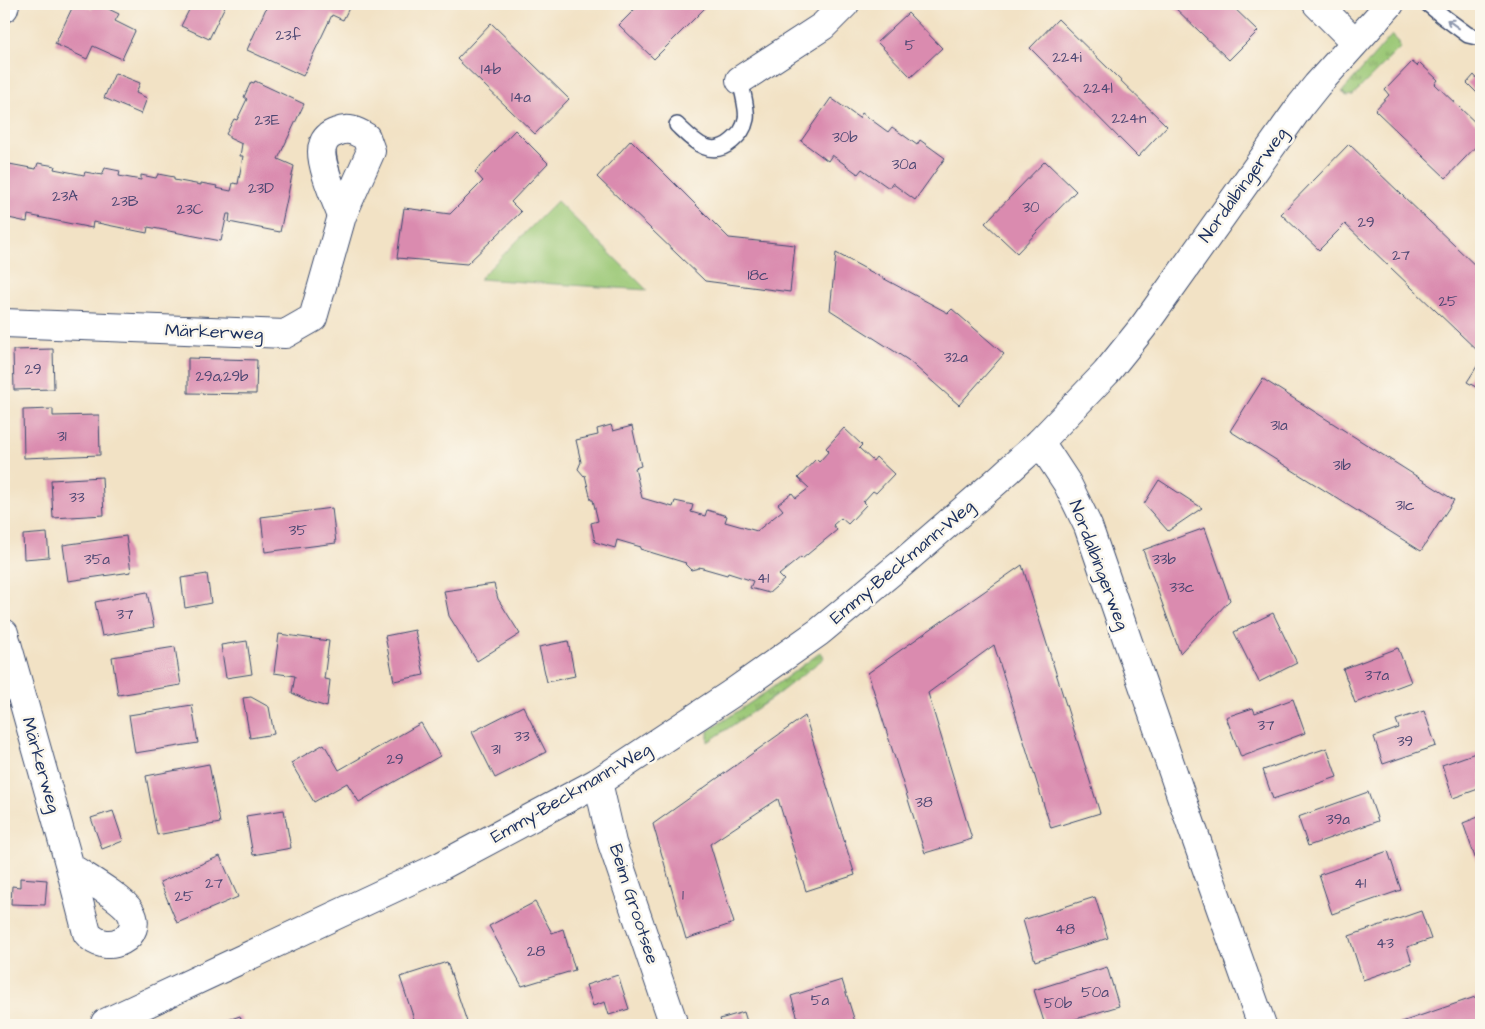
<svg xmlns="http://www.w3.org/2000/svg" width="1485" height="1029" font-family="'Architects Daughter',sans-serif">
<defs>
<pattern id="grass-tufts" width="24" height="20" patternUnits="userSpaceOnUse" patternTransform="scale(1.25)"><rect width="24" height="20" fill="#9ac774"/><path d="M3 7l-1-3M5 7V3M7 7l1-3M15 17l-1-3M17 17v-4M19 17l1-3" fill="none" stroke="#7da262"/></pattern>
</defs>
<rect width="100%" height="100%" fill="#fbf7ec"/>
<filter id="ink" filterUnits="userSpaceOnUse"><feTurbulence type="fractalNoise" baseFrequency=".02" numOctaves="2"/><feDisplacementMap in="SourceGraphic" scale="10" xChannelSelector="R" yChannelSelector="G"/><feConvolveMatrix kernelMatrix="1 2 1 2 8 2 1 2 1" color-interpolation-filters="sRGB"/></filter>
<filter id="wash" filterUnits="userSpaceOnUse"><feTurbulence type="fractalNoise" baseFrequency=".0096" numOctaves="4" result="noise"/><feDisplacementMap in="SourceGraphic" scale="20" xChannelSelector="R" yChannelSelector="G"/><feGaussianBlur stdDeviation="1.12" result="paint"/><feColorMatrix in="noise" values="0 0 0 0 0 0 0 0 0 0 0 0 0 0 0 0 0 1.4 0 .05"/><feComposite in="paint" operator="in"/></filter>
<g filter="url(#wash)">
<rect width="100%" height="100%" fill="#f2e2c5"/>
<g fill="url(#grass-tufts)" stroke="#5a7b69">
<path d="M1392 35 1399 42 1400 48 1353 95 1346 96 1342 92Z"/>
<path d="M821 652 824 658 774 697 708 742V731L765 693Z"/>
</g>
<path fill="#9ac774" stroke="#5a7b69" d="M557 201 647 290 479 279Z"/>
<g id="blocks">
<g fill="#da8baf">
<path d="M74 4H80L92 9 95 4H98L119 14 115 21 135 31 122 59 93 46 87 59 55 44Z"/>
<path d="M192 4H226L209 39 181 26Z"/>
<path d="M268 4H351L343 20 332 15 303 76 247 50Z"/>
<path d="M640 4H709L654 59 619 25Z"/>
<path d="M1171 4H1230L1258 31 1229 60Z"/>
<path d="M908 13 942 48 911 77 877 42Z"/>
<path d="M1058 19 1167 126 1138 157 1030 48Z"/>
<path d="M491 23 569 99 535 134 457 59Z"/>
<path d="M1412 62 1417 66 1420 63 1438 80 1435 84 1481 128V141L1446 178 1375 110 1389 95 1385 90Z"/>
<path d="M115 73 140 83 136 93 147 98 141 114 104 98Z"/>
<path d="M1474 75 1481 83V91L1478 94 1467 83Z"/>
<path d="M255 81 304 104 278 159 294 166 280 232 229 222 230 214H227L221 241 148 227 147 233 93 222 92 228 28 215 27 222 4 217V163L36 169 38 163 55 166 54 169 84 175 85 172 102 175 105 168 120 171 119 176 141 180V175L156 178 158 174 174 177V180L201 185V183L217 186 216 188 231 191 233 183 238 184 243 156H240L242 144 229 138V136L226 134 234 119 237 120 247 99 244 97 251 82 254 83Z"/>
<path d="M831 98 859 118 862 113 888 132 892 127 917 145 920 140 945 158 915 200 892 183 889 188 862 169 858 174 832 155 828 161 801 141Z"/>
<path d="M515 130 548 163 511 202 521 212 467 264 397 258 404 208 450 214 483 181 475 172Z"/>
<path d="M631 140 729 238 795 245 790 292 705 281 597 177Z"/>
<path d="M1349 144 1481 271V354L1345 224 1319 250 1281 214Z"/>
<path d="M1045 161 1076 191 1017 253 985 223Z"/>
<path d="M836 253 948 313 952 309 1004 354 959 405 908 360 830 310Z"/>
<path d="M53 349 54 389 14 390 13 350Z"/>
<path d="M188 358 257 360 256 394 188 393Z"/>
<path d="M1481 360V390L1467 382Z"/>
<path d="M1263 379 1454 500 1421 551 1230 431Z"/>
<path d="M53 409V416L99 415 100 455 24 458 23 410Z"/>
<path d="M611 425 613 431 632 426 641 466 635 468 642 498 673 507 675 501 693 505 691 512 705 516 707 510 727 516 725 522 757 531 783 510 778 504 792 493 796 498 809 488 798 478 816 459 819 462 829 451 826 448 844 428 862 445 859 448 873 461 876 457 894 474 876 493 873 491 863 502 866 505 848 524 841 518 833 525 837 530 802 559 801 557 779 575 784 580 769 593 750 588 753 581 728 573 727 575 699 567V568L691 570 685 564 686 563 640 549 641 547 617 540 615 548 595 542 591 523 598 521 593 500H591L585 475 584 476 578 469 581 462 576 440 598 435 597 429Z"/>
<path d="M102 477 104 515 53 518 51 480Z"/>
<path d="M1159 480 1202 508 1168 531 1144 504Z"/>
<path d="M332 508 336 543 265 552 261 517Z"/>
<path d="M1205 528 1230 600 1180 653 1143 550Z"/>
<path d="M47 533 49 557 24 559 23 535Z"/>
<path d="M126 536 131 572 68 581 63 545Z"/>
<path d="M1022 565 1100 813 1051 828 994 645 928 693 972 839 925 853 868 673Z"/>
<path d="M207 574 211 603 185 608 181 578Z"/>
<path d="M494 584 498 599 520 634 477 661 449 616 444 591Z"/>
<path d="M147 592 154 627 102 636 95 602Z"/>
<path d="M1273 613 1297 663 1259 682 1234 632Z"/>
<path d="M415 630 424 675 394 681 385 636Z"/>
<path d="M279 634 329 641 324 679 330 680 327 707 311 702 292 693 295 676 274 673Z"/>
<path d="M247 641 252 674 226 678 221 645Z"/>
<path d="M568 641 575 676 547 682 539 647Z"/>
<path d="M175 647 181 685 118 695 112 657Z"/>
<path d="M1398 648 1411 682 1355 703 1343 669Z"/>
<path d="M251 697 269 707 274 734 250 738 243 698Z"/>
<path d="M1293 699 1305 733 1241 757 1226 717 1253 708 1255 713Z"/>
<path d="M192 705 198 743 135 753 129 715Z"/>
<path d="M523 706 546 752 495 778 472 732Z"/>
<path d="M1424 711 1436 746 1383 764 1374 737 1399 728 1396 720Z"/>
<path d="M805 716 855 875 806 891 778 799 710 844 734 923 686 939 653 824Z"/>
<path d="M421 723 440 756 359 802 347 783 314 802 291 763 324 744 339 770Z"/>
<path d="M1327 748 1337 777 1273 799 1263 770Z"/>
<path d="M1481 751V788L1453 798 1442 765Z"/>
<path d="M209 764 220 823 157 835 146 776Z"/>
<path d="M1368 792 1378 821 1308 846 1298 817Z"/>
<path d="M284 810 291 848 253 855 246 816Z"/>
<path d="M113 811 123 841 102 849 91 818Z"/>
<path d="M1481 816V861L1477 863 1463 823Z"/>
<path d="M1388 851 1401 890 1332 914 1319 875Z"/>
<path d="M220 856 238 897 177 923 160 882Z"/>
<path d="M20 878 47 880 45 905 11 904 12 886 20 887Z"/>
<path d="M1095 897 1108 938 1035 961 1023 920Z"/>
<path d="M535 902 552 933 563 929 575 970 522 986 489 926Z"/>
<path d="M1421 911 1431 939 1407 947 1412 963 1363 980 1349 936Z"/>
<path d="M447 962 468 1025H416L400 977Z"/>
<path d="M1107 967 1119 1006 1056 1025H1045L1034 990Z"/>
<path d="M618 975 629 1009 609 1015 605 1002 593 1006 586 985Z"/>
<path d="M842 980 856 1025H800L791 996Z"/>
<path d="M1481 995V1025H1393Z"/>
<path d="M744 1012 748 1025H722L720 1019Z"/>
<path d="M240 1016 243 1025H213Z"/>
</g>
</g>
</g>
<g filter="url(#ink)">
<use href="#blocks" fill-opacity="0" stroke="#3b4a6d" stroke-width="1"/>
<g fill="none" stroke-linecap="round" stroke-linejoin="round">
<defs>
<g id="lane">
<path d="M1428 4 1445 18 1468 35 1481 38"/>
<path d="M677 125C693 140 710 160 732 141 740 134 744 129 746 119 748 111 742 89 740 80"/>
</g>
<g id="street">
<path d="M4 8 5 4"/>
<path d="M740 80 823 26 845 4"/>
<path d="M4 323 285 334 313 318 342 216 371 151 366 137C356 131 348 127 337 132 331 134 325 138 323 145 317 158 336 201 342 216"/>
<path d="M1040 442 1067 483 1088 526 1194 833 1262 1025"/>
<path d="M4 633 70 867 87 933C106 958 146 936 130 911 122 898 85 877 70 867"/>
<path d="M598 782 612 843 672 1019 673 1025"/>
</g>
<g id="secondary">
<path d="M1317 4 1355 42"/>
<path d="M106 1025 105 1023 439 867 598 782 731 694 819 632 901 564 997 481 1040 442 1106 373 1143 327 1301 105 1317 85 1390 4"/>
</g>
</defs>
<use href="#lane" stroke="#3b4a6d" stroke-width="18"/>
<use href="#street" stroke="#3b4a6d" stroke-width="30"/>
<use href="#secondary" stroke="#3b4a6d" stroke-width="30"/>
<use href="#lane" stroke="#fff" stroke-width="15"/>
<use href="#street" stroke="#fff" stroke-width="28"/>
<use href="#secondary" stroke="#fff" stroke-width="28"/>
</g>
<defs><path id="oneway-shaft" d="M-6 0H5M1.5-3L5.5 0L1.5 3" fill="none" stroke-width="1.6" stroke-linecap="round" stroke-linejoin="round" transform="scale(1.25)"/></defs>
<use stroke="#8d97ae" href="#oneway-shaft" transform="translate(1453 24) rotate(-144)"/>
</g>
<g text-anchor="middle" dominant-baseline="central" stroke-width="5" stroke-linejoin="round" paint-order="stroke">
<g font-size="15" fill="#4b4672">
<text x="288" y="35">23f</text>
<text x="910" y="45">5</text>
<text x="1067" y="57">224i</text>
<text x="491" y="69">14b</text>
<text x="1098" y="88">224l</text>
<text x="521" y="97">14a</text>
<text x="1129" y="118">224n</text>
<text x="267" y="120">23E</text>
<text x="845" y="137">30b</text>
<text x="904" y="164">30a</text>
<text x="261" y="188">23D</text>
<text x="65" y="196">23A</text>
<text x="125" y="201">23B</text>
<text x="1031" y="207">30</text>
<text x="190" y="209">23C</text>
<text x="1366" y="222">29</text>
<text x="1401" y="255">27</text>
<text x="758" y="275">18c</text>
<text x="1448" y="301">25</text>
<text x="956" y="357">32a</text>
<text x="33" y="369">29</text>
<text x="222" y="376">29a,29b</text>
<text x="1279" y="425">31a</text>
<text x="62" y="436">31</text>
<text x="1342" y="465">31b</text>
<text x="77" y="497">33</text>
<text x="1405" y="505">31c</text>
<text x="298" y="530">35</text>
<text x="97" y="559">35a</text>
<text x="1164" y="559">33b</text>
<text x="763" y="578">41</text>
<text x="1182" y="587">33c</text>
<text x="125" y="614">37</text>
<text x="1377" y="675">37a</text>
<text x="1266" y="725">37</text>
<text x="522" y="736">33</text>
<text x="1405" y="741">39</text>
<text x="496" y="749">31</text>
<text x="395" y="759">29</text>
<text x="924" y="802">38</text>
<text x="1338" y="819">39a</text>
<text x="214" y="883">27</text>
<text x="1360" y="883">41</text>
<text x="683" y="895">1</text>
<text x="184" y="896">25</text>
<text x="1065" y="929">48</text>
<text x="1385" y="943">43</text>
<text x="536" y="951">28</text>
<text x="1095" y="992">50a</text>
<text x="820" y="1000">5a</text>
<text x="1058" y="1003">50b</text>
</g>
<g font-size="18" fill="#1b2f5e" stroke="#fbf7ec">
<text transform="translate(1243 185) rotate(-54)">Nordalbingerweg</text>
<text transform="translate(214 332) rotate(2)">Märkerweg</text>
<text transform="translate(902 562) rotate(-40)">Emmy-Beckmann-Weg</text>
<text transform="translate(1099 565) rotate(69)">Nordalbingerweg</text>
<text transform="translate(41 765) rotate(74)">Märkerweg</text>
<text transform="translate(571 793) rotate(-30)">Emmy-Beckmann-Weg</text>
<text transform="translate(634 904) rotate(72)">Beim Grootsee</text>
</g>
</g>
<rect width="1485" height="1029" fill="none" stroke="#fbf7ec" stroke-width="20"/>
</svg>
